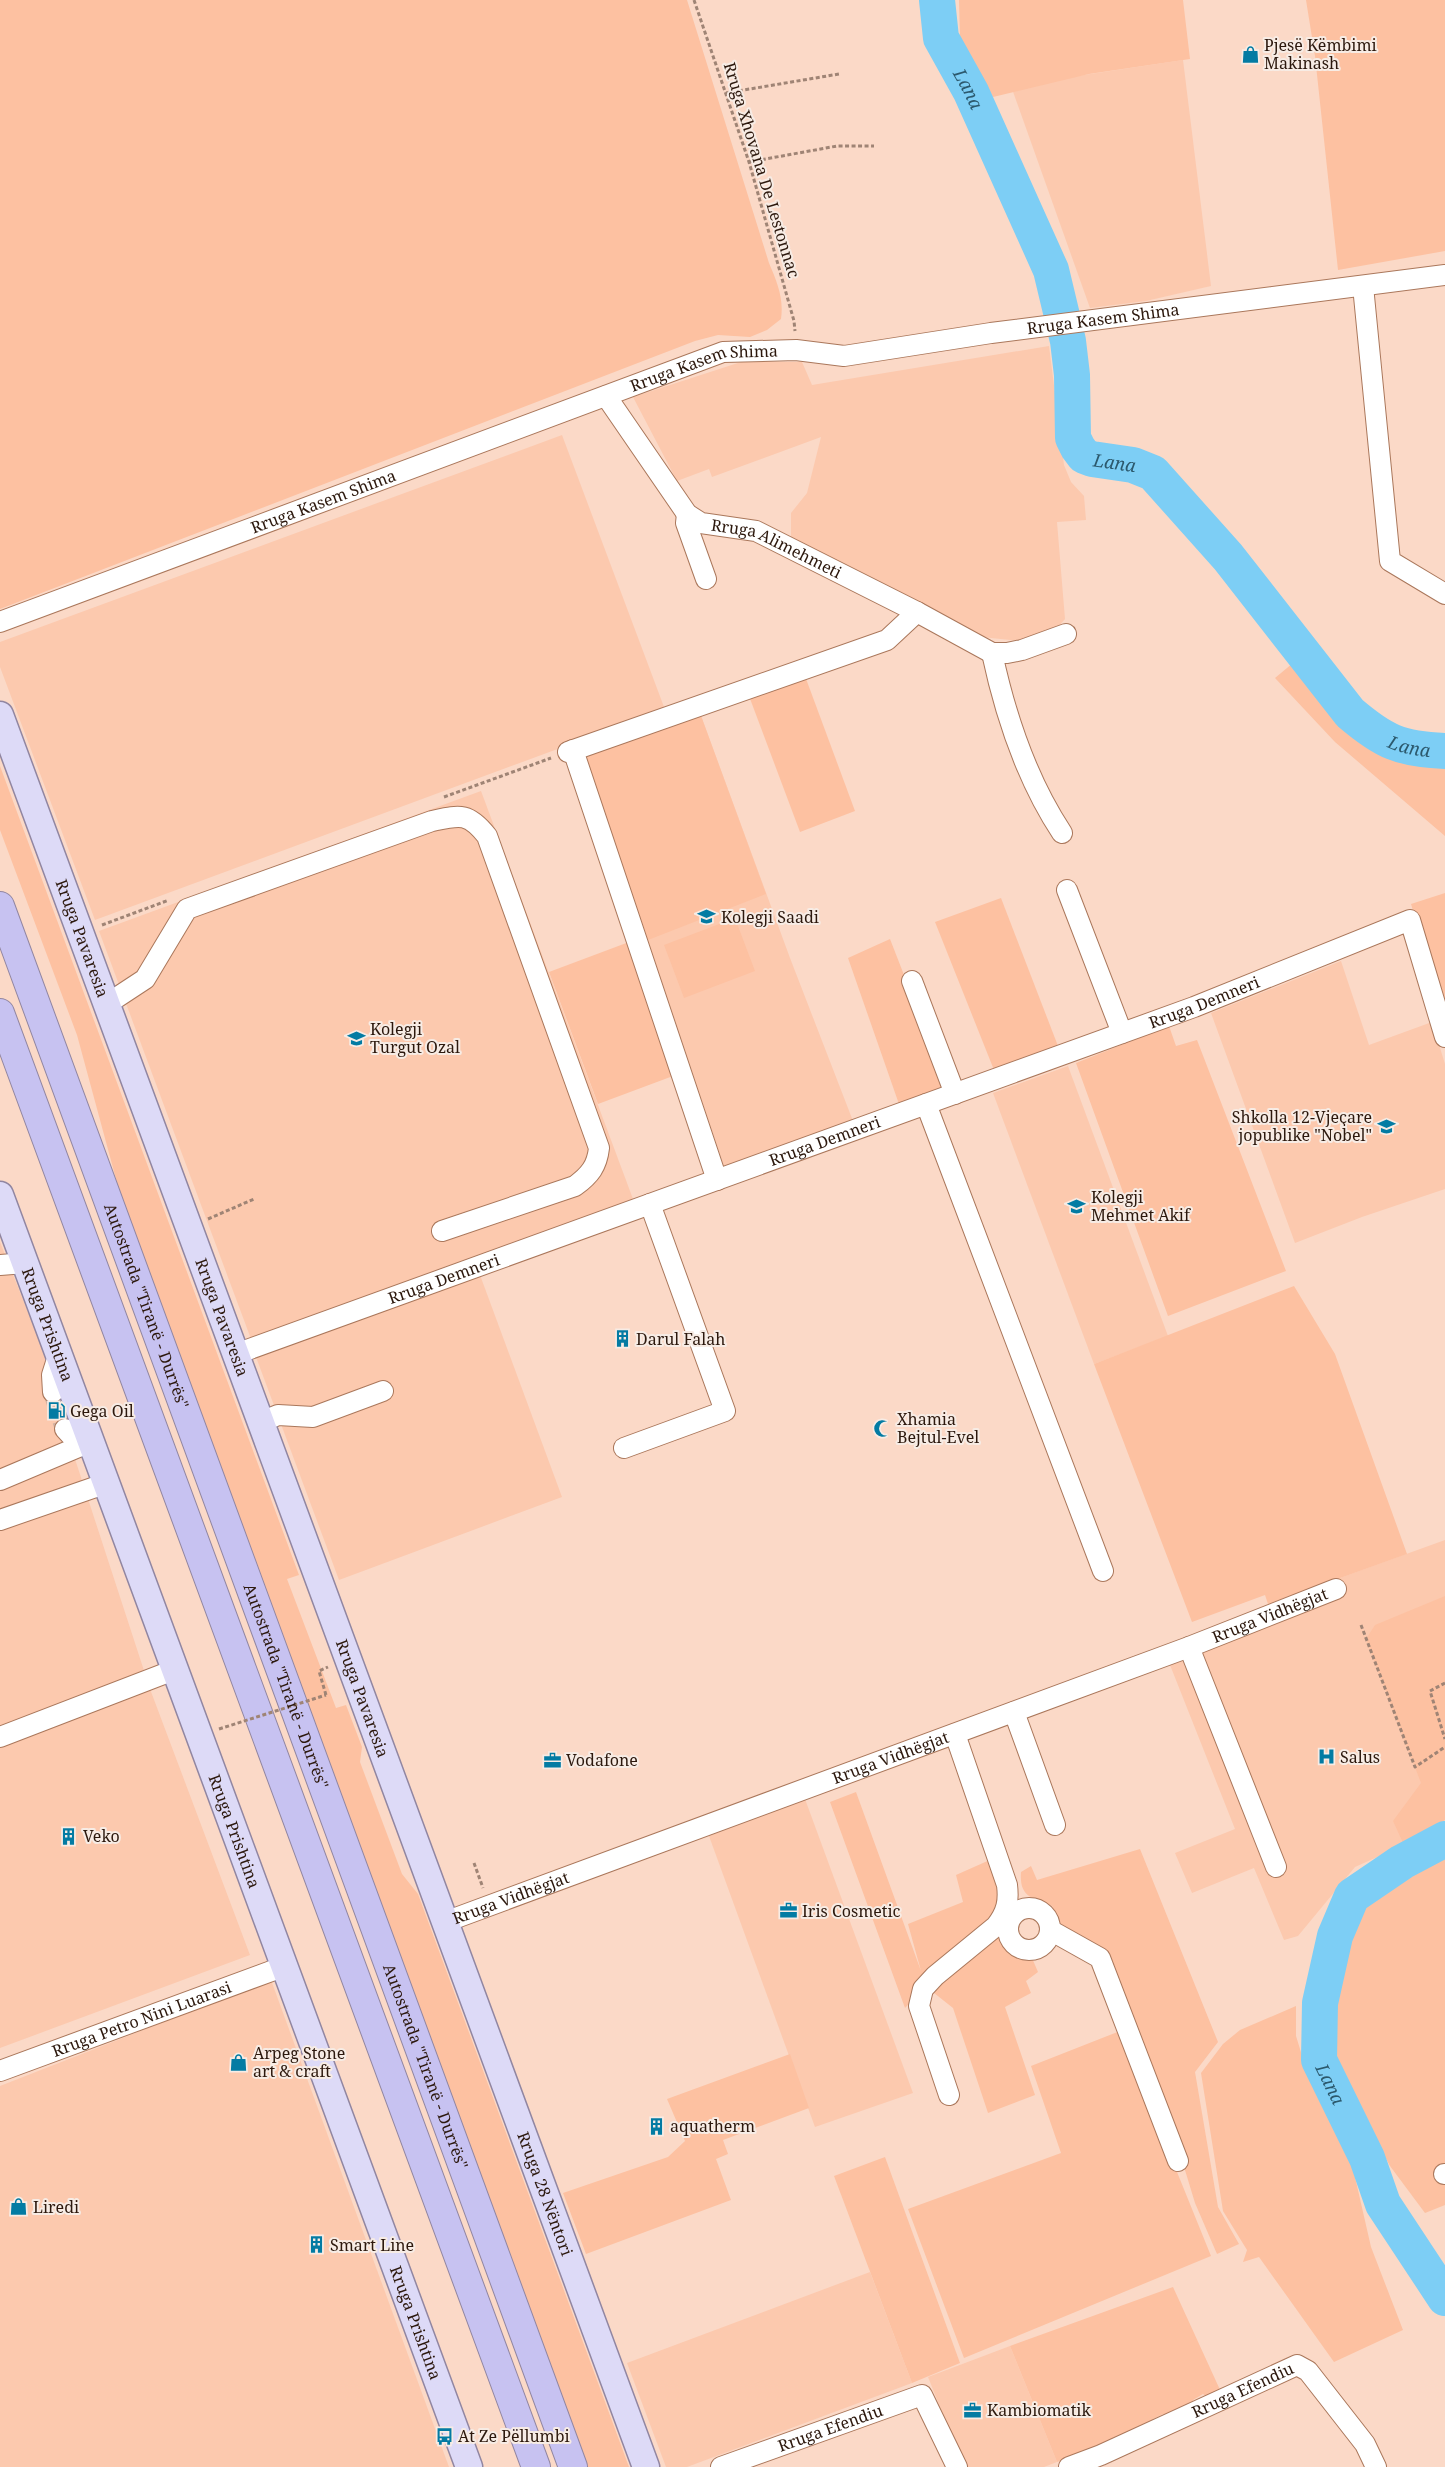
<svg xmlns="http://www.w3.org/2000/svg" width="1445" height="2467" font-family="'Noto Serif',serif">
<rect width="100%" height="100%" fill="#fbd9c7"/>
<g fill="#fcc9ae">
<path d="M1183 60 1211 286 1146 301 1090 308 1011 86Z"/>
<path d="M1049 346 1064 465 1071 482 1084 496 1086 520 1057 522 1065 619 1058 627 1021 641 981 637 791 541V513L807 493 821 437 712 477 709 469 677 481 633 397 741 362H802L812 385Z"/>
<path d="M562 435 664 707 562 745 563 747 95 920 0 667V642Z"/>
<path d="M700 713 790 958 853 1121 724 1167 585 753Z"/>
<path d="M481 791 633 1199 251 1339 99 931Z"/>
<path d="M1341 961 1369 1045 1432 1022 1445 1064V1189L1362 1217 1295 1243 1211 1013Z"/>
<path d="M1068 1066 1168 1336 1094 1364 993 1093Z"/>
<path d="M0 1242 59 1390 71 1427 75 1459 150 1689 250 1955 0 2048Z"/>
<path d="M480 1275 562 1497 339 1580 256 1357Z"/>
<path d="M1445 1540V1820L1404 1845 1355 1867 1298 1936 1284 1940 1254 1868 1192 1893 1175 1853 1235 1829 1170 1665 1089 1693 1270 1609 1268 1604Z"/>
<path d="M805 1799 913 2093 815 2127 709 1836Z"/>
<path d="M271 1980 449 2467H0V2086Z"/>
<path d="M870 2272 912 2383 687 2467H666L627 2363Z"/>
<path d="M1010 2346 1057 2462 1044 2467H966L954 2442 928 2377Z"/>
</g>
<g fill="#fdc1a1">
<path d="M0 0H687L769 263C777 282 784 298 781 319L767 330 750 337 718 335 695 341 0 609Z"/>
<path d="M959 0H1183L1190 59 1089 74 993 97 960 39Z"/>
<path d="M1306 0H1445V251L1338 270 1315 56Z"/>
<path d="M1293 663 1349 724 1383 753 1398 757 1445 760V836L1335 742 1275 678Z"/>
<path d="M805 676 855 811 800 832 749 696Z"/>
<path d="M700 713 766 894 648 940 585 753Z"/>
<path d="M0 766 299 1575 287 1579 336 1708 346 1705 362 1747 360 1762 402 1874 418 1894 629 2467H584L132 1238 77 1035 0 830Z"/>
<path d="M1445 893V1007L1442 1008 1411 904Z"/>
<path d="M1001 898 1058 1046 994 1070 935 922Z"/>
<path d="M735 918 755 971 684 998 664 945Z"/>
<path d="M890 939 948 1088 900 1107 848 958Z"/>
<path d="M629 942 673 1076 598 1104 549 972Z"/>
<path d="M1169 1026 1176 1046 1197 1040 1286 1271 1168 1316 1076 1063Z"/>
<path d="M1294 1286 1335 1354 1407 1554 1268 1604 1265 1595 1192 1622 1094 1364Z"/>
<path d="M1445 1596V1820L1404 1845 1393 1821 1421 1783 1366 1639 1375 1625Z"/>
<path d="M856 1792 921 1971 908 1924 963 1902 956 1875 992 1859 1001 1906 905 2008 830 1802Z"/>
<path d="M1140 1849 1218 2042 1195 2072 1218 2207 1239 2244 1217 2254 1195 2203 1164 2101 1107 1957 1064 1931 1052 1906C1032 1898 1019 1897 1021 1872L1031 1866 1037 1880Z"/>
<path d="M1445 1849V2205L1425 2213 1390 2166 1332 2057 1330 2009 1337 1967 1349 1923 1363 1899 1391 1879Z"/>
<path d="M1002 1927 1011 1946 1032 1958 1038 1972 1026 1981 1031 1993 1005 2007 1035 2095 988 2113 953 2008 929 1989Z"/>
<path d="M1296 2006V2036L1308 2075 1335 2115 1347 2142 1371 2247 1403 2330 1334 2362 1259 2257 1243 2262 1247 2250 1223 2211 1201 2073 1223 2044 1240 2030Z"/>
<path d="M1120 2031 1211 2256 964 2358 908 2209 1061 2153 1031 2066Z"/>
<path d="M790 2054 809 2108 723 2140 728 2154 716 2159 731 2200 586 2254 563 2193 668 2157 685 2141 667 2099Z"/>
<path d="M885 2157 960 2363 912 2383 834 2176Z"/>
<path d="M1173 2287 1221 2392 1209 2399 1203 2394 1193 2400V2405L1167 2418 1163 2414 1153 2419 1151 2424 1138 2430 1057 2462 1010 2346Z"/>
</g>
<g fill="none" stroke-linecap="round" stroke-linejoin="round">
<g stroke="#7dcef5" stroke-width="36">
<path id="s1" d="M937 0 941 38 971 92 1051 270 1068 341 1072 375 1073 438 1078 448 1084 456 1092 459 1133 465 1153 473 1228 557 1350 713C1384 742 1400 749 1445 751"/>
<path id="s2" d="M1445 1839 1402 1862 1352 1896 1335 1936 1320 2003 1319 2060 1367 2158 1383 2204 1445 2298"/>
</g>
<path stroke="#d2b2a2" stroke-width="20" stroke-dasharray="20 10" stroke-linecap="butt" d="M53 1392 65 1429"/>
<defs>
<g id="minor">
<path d="M1363 286 1390 561 1445 594"/>
<path id="s3" d="M606 396 687 514 701 523 756 531 917 612 992 653H1007L1022 650 1066 634"/>
<path d="M687 514 686 523 706 579"/>
<path id="s4" d="M0 622 723 352 796 350 844 356 991 333 1445 275"/>
<path d="M992 653C1005 714 1027 780 1062 833"/>
<path d="M573 750 717 1180"/>
<path d="M568 752 887 640 917 612"/>
<path d="M1067 890 1122 1033"/>
<path d="M912 981 955 1094"/>
<path d="M107 1004 145 979 187 909 432 821C460 815 468 812 487 836L599 1148C597 1166 590 1175 575 1186L442 1231"/>
<path d="M926 1104 1103 1571"/>
<path d="M0 1265 25 1263"/>
<path id="s5" d="M236 1354 1194 1007 1410 920 1445 1037"/>
<path d="M53 1392 52 1375 59 1353"/>
<path d="M261 1422 278 1415 313 1417 383 1391"/>
<path d="M65 1429 77 1442 92 1450"/>
<path d="M624 1448 725 1411 650 1204"/>
<path d="M0 1480 83 1445"/>
<path d="M0 1520 107 1483"/>
<path d="M1189 1647 1276 1867"/>
<path d="M1014 1712 1055 1825"/>
<path d="M0 1737 174 1670"/>
<circle cx="1029" cy="1929" r="21"/>
<path id="s6" d="M445 1922 1189 1647 1336 1589"/>
<path d="M1050 1930 1100 1958 1178 2161"/>
<path id="s7" d="M0 2071 285 1966"/>
<path d="M949 2095 919 2006 923 1989 935 1976 996 1926C1007 1912 1009 1901 1007 1885L955 1734"/>
<path d="M1444 2174H1445"/>
<path id="s8" d="M721 2467 922 2395 957 2467"/>
<path id="s9" d="M1069 2467 1101 2455 1297 2365 1308 2371 1365 2444 1376 2467"/>
</g>
<g id="major">
<path id="s10" d="M0 715 646 2467"/>
<path id="s11" d="M0 1195 469 2467"/>
</g>
<g id="highway">
<path id="s12" d="M0 906 573 2467"/>
<path d="M0 1013 536 2467"/>
</g>
</defs>
<use href="#minor" stroke="#aa775b" stroke-width="22"/>
<use href="#major" stroke="#9186a1" stroke-width="29"/>
<use href="#highway" stroke="#9186a1" stroke-width="30"/>
<g stroke="#9f8475" stroke-width="3" stroke-dasharray="4 2.5" stroke-linecap="butt">
<path d="M694 0 749 162 794 321 795 331"/>
<path d="M726 93 839 74"/>
<path d="M749 162 837 146H874"/>
<path d="M444 797 551 758"/>
<path d="M102 925 169 900"/>
<path d="M208 1219 254 1199"/>
<path d="M1361 1625 1415 1767 1445 1747"/>
<path d="M1445 1683 1430 1691 1445 1739"/>
<path d="M326 1695 319 1671 328 1667"/>
<path d="M474 1863 483 1888"/>
</g>
<use href="#minor" stroke="#fff" stroke-width="20"/>
<use href="#major" stroke="#dddaf7" stroke-width="26"/>
<use href="#highway" stroke="#c7c2f1" stroke-width="28"/>
<path stroke="#9f8475" stroke-width="3" stroke-dasharray="4 2.5" stroke-linecap="butt" d="M219 1729 326 1695"/>
</g>
<defs>
<symbol id="shop-bare" viewBox="-9 -9 18 18"><path d="M-5-2.5h2.3a2.7 3.5 0 0 1 5.4 0H5L5.5 6h-11ZM-1.5-2.5h3a1.5 2.3 0 0 0-3 0Z" fill="#037ba3" stroke="#f7ece5" stroke-width="2.5" paint-order="stroke"/></symbol>
<symbol id="school-bare" viewBox="-9 -9 18 18"><path d="M0-5L7-2L0 1L-7-2ZM-4 1L0 2.5L4 1V4Q0 6-4 4Z" fill="#037ba3" stroke="#f7ece5" stroke-width="2.5" paint-order="stroke"/></symbol>
<symbol id="building-bare" viewBox="-9 -9 18 18"><path d="M-4-6H4V6H1V3H-1V6H-4ZM-2.5-4.3h1.7v1.8h-1.7ZM.8-4.3h1.7v1.8H.8ZM-2.5-1h1.7V.8h-1.7ZM.8-1h1.7V.8H.8Z" fill="#037ba3" stroke="#f7ece5" stroke-width="2.5" paint-order="stroke"/></symbol>
<symbol id="fuel-bare" viewBox="-9 -9 18 18"><path d="M-5.5-6h7V0h2V4h1.3V-2.5L3-4.5l.8-.8L6-3V5H2.5V1h-1V6h-7ZM-4.2-4.7v3.2H.2V-4.7Z" fill="#037ba3" stroke="#f7ece5" stroke-width="2.5" paint-order="stroke"/></symbol>
<symbol id="mosque-bare" viewBox="-9 -9 18 18"><path d="M3.5-4.9A6 6 0 1 0 3.5 4.9A5 5 0 1 1 3.5-4.9Z" fill="#037ba3" stroke="#f7ece5" stroke-width="2.5" paint-order="stroke"/></symbol>
<symbol id="hospital-bare" viewBox="-9 -9 18 18"><path d="M-5-5h3v3.5h4V-5h3V5h-3V1.5h-4V5h-3Z" fill="#037ba3" stroke="#f7ece5" stroke-width="2.5" paint-order="stroke"/></symbol>
<symbol id="office-bare" viewBox="-9 -9 18 18"><path d="M-6-3h4V-5.5h4V-3h4V5H-6ZM-1-4.5V-3h2v-1.5ZM-6 0V1H6V0Z" fill="#037ba3" stroke="#f7ece5" stroke-width="2.5" paint-order="stroke"/></symbol>
<symbol id="bus-bare" viewBox="-9 -9 18 18"><path d="M-5-6H5V4H4V6H2V4H-2V6H-4V4H-5ZM-3.5-4V0h7V-4ZM-3.5 1.2v1.5H-2V1.2ZM2 1.2v1.5H3.5V1.2Z" fill="#037ba3" stroke="#f7ece5" stroke-width="2.5" paint-order="stroke"/></symbol>
</defs>
<g fill-rule="evenodd">
<use href="#shop-bare" x="1238" y="42" width="25" height="25"/>
<use href="#school-bare" x="694" y="904" width="25" height="25"/>
<use href="#school-bare" x="344" y="1026" width="25" height="25"/>
<use href="#school-bare" x="1374" y="1114" width="25" height="25"/>
<use href="#school-bare" x="1064" y="1194" width="25" height="25"/>
<use href="#building-bare" x="610" y="1326" width="25" height="25"/>
<use href="#fuel-bare" x="44" y="1398" width="25" height="25"/>
<use href="#mosque-bare" x="870" y="1416" width="25" height="25"/>
<use href="#hospital-bare" x="1314" y="1744" width="25" height="25"/>
<use href="#office-bare" x="540" y="1748" width="25" height="25"/>
<use href="#building-bare" x="56" y="1824" width="25" height="25"/>
<use href="#office-bare" x="776" y="1898" width="25" height="25"/>
<use href="#shop-bare" x="226" y="2050" width="25" height="25"/>
<use href="#building-bare" x="644" y="2114" width="25" height="25"/>
<use href="#shop-bare" x="6" y="2194" width="25" height="25"/>
<use href="#building-bare" x="304" y="2232" width="25" height="25"/>
<use href="#office-bare" x="960" y="2398" width="25" height="25"/>
<use href="#bus-bare" x="432" y="2424" width="25" height="25"/>
</g>
<g text-anchor="middle" dominant-baseline="central" stroke-width="4" stroke-linejoin="round" paint-order="stroke">
<g font-size="16" fill="#2c180d" stroke="#f7ece5" text-anchor="start">
<text x="1264" y="45">Pjesë Këmbimi<tspan x="1264" dy="18">Makinash</tspan></text>
<text x="721" y="917">Kolegji Saadi</text>
<text x="370" y="1029">Kolegji<tspan x="370" dy="18">Turgut Ozal</tspan></text>
<text x="1372" y="1117" text-anchor="end">Shkolla 12-Vjeçare<tspan x="1372" dy="18">jopublike "Nobel"</tspan></text>
<text x="1091" y="1197">Kolegji<tspan x="1091" dy="18">Mehmet Akif</tspan></text>
<text x="636" y="1339">Darul Falah</text>
<text x="70" y="1411">Gega Oil</text>
<text x="897" y="1419">Xhamia<tspan x="897" dy="18">Bejtul-Evel</tspan></text>
<text x="1340" y="1757">Salus</text>
<text x="566" y="1760">Vodafone</text>
<text x="83" y="1836">Veko</text>
<text x="802" y="1911">Iris Cosmetic</text>
<text x="253" y="2053">Arpeg Stone<tspan x="253" dy="18">art &amp; craft</tspan></text>
<text x="670" y="2126">aquatherm</text>
<text x="33" y="2207">Liredi</text>
<text x="330" y="2245">Smart Line</text>
<text x="987" y="2410">Kambiomatik</text>
<text x="458" y="2436">At Ze Pëllumbi</text>
</g>
<g font-size="16" fill="#2c180d" stroke="#f7ece5">
<text transform="translate(762 170) rotate(73)">Rruga Xhovana De Lestonnac</text>
<text stroke="none"><textPath href="#s4" startOffset="1155">Rruga Kasem Shima</textPath></text>
<text stroke="none"><textPath href="#s4" startOffset="750">Rruga Kasem Shima</textPath></text>
<text stroke="none"><textPath href="#s4" startOffset="345">Rruga Kasem Shima</textPath></text>
<text stroke="none"><textPath href="#s3" startOffset="240">Rruga Alimehmeti</textPath></text>
<text stroke="none"><textPath href="#s10" startOffset="238">Rruga Pavaresia</textPath></text>
<text stroke="none"><textPath href="#s5" startOffset="1030">Rruga Demneri</textPath></text>
<text stroke="none"><textPath href="#s5" startOffset="626">Rruga Demneri</textPath></text>
<text stroke="none"><textPath href="#s5" startOffset="221">Rruga Demneri</textPath></text>
<text stroke="none"><textPath href="#s12" startOffset="426">Autostrada "Tiranë - Durrës"</textPath></text>
<text stroke="none"><textPath href="#s10" startOffset="642">Rruga Pavaresia</textPath></text>
<text stroke="none"><textPath href="#s11" startOffset="138">Rruga Prishtina</textPath></text>
<text stroke="none"><textPath href="#s6" startOffset="880">Rruga Vidhëgjat</textPath></text>
<text stroke="none"><textPath href="#s12" startOffset="831">Autostrada "Tiranë - Durrës"</textPath></text>
<text stroke="none"><textPath href="#s10" startOffset="1048">Rruga Pavaresia</textPath></text>
<text stroke="none"><textPath href="#s6" startOffset="475">Rruga Vidhëgjat</textPath></text>
<text stroke="none"><textPath href="#s11" startOffset="678">Rruga Prishtina</textPath></text>
<text stroke="none"><textPath href="#s6" startOffset="70">Rruga Vidhëgjat</textPath></text>
<text stroke="none"><textPath href="#s7" startOffset="151">Rruga Petro Nini Luarasi</textPath></text>
<text stroke="none"><textPath href="#s12" startOffset="1236">Autostrada "Tiranë - Durrës"</textPath></text>
<text stroke="none"><textPath href="#s10" startOffset="1576">Rruga 28 Nëntori</textPath></text>
<text stroke="none"><textPath href="#s11" startOffset="1202">Rruga Prishtina</textPath></text>
<text stroke="none"><textPath href="#s9" startOffset="190">Rruga Efendiu</textPath></text>
<text stroke="none"><textPath href="#s8" startOffset="116">Rruga Efendiu</textPath></text>
</g>
<g font-size="18" font-style="italic" fill="#2c596d" stroke="#f7ece5">
<text stroke="none"><textPath href="#s1" startOffset="96">Lana</textPath></text>
<text stroke="none"><textPath href="#s1" startOffset="518">Lana</textPath></text>
<text stroke="none"><textPath href="#s1" startOffset="938">Lana</textPath></text>
<text stroke="none"><textPath href="#s2" startOffset="305">Lana</textPath></text>
</g>
</g>
</svg>
